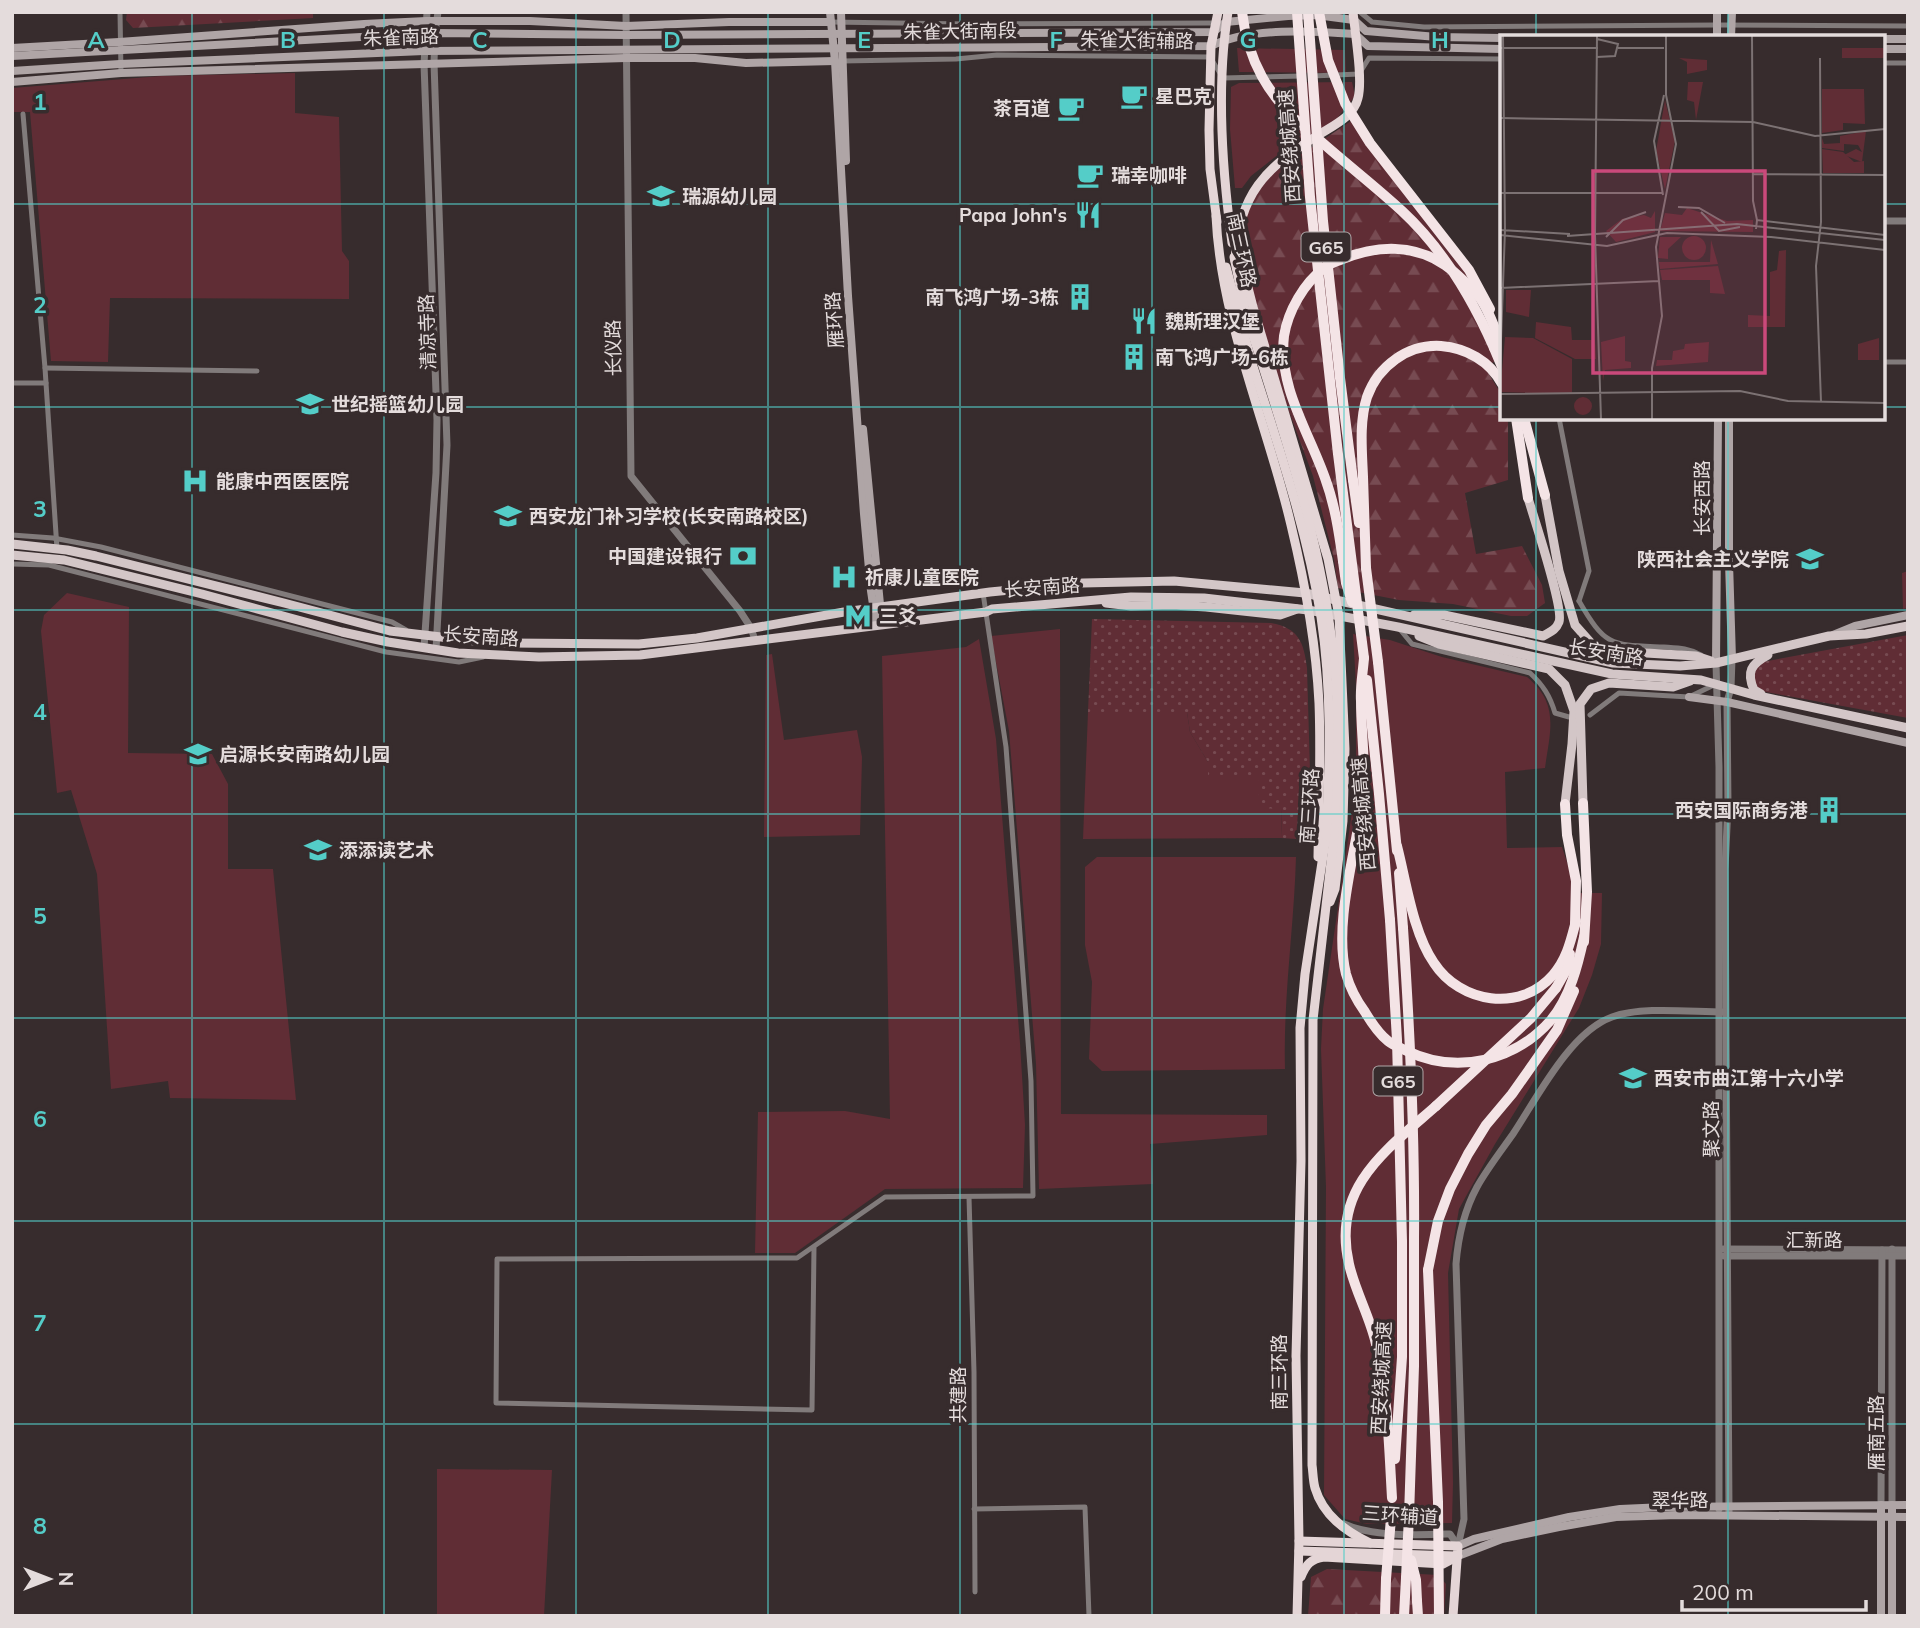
<svg xmlns="http://www.w3.org/2000/svg" width="1920" height="1628" font-family="Mulish,'Noto Sans SC',sans-serif">
<defs>
<pattern id="forest-firs" width="22" height="20" patternUnits="userSpaceOnUse" patternTransform="scale(1.75)"><rect width="22" height="20" fill="#602d35"/><path d="M5 1l3.5 6h-7zM16 11l3.5 6h-7z" fill="#774b52"/></pattern>
<pattern id="park-dots" width="8" height="8" patternUnits="userSpaceOnUse" patternTransform="scale(1.75)"><rect width="8" height="8" fill="#602d35"/><path d="M2 2h.1M6 6h.1" fill="none" stroke="#774b52" stroke-width="1.8" stroke-linecap="round"/></pattern>
</defs>
<rect width="100%" height="100%" fill="#372c2d"/>
<g fill="#602d35">
<path d="M1237 48 1345 50 1346 73 1239 72Z"/>
<path d="M295 73V113L339 117 342 251 349 261V299L110 298 108 362 51 361 30 112H12V88L161 76Z"/>
<path d="M1352 82 1355 96 1335 121 1284 150 1251 176 1242 188H1235L1230 129 1231 87 1239 83Z"/>
<path d="M1908 571V608L1903 609 1902 573Z"/>
<path d="M67 593 129 607 128 753 212 754 228 784V869H273L296 1100 170 1098 168 1081 111 1089 97 874 71 790 57 793 41 631 44 615Z"/>
<path d="M1060 629 1061 1114 1267 1115V1135L1150 1144 1153 1184 1039 1189 1036 1064 1009 731 991 636Z"/>
<path d="M1353 634 1390 640 1442 657 1527 677C1560 704 1550 731 1545 768L1505 772 1507 848 1562 847 1571 874 1572 893H1602L1601 944 1592 975 1579 1008 1495 1144 1459 1209 1448 1273 1453 1483 1452 1523 1367 1524 1345 1519 1324 1495 1326 1187 1321 1049 1323 1009 1356 785V685Z"/>
<path d="M979 639 996 739 1020 1043 1025 1125 1023 1188 885 1189 795 1253H755L758 1112 845 1111 890 1119 882 656 966 647Z"/>
<path d="M772 654 784 740 857 730 862 757 860 835 764 837 766 655Z"/>
<path d="M1088 712H1187L1190 732 1208 762 1260 776 1282 809 1281 838 1083 839Z"/>
<path d="M1097 857H1296C1294 928 1283 998 1285 1069L1102 1071 1089 1059 1092 982 1085 945V867Z"/>
<path d="M437 1469 552 1470 544 1616H437Z"/>
</g>
<g fill="url(#forest-firs)">
<path d="M127 12H313V18L133 28 126 20Z"/>
<path d="M1351 121 1465 270 1495 361 1485 368 1502 395V418H1508V480L1465 493 1476 554 1522 546 1542 585 1545 603 1527 616H1511L1453 604 1399 600 1338 588 1334 559 1313 476 1269 358 1247 268 1244 248V230L1247 212 1266 178Z"/>
<path d="M1327 1569 1438 1575 1446 1584 1444 1616H1308L1311 1577Z"/>
</g>
<g fill="url(#park-dots)">
<path d="M1092 619 1271 623C1299 628 1304 643 1307 668L1311 806 1310 829 1297 839 1281 838 1282 809 1258 808 1259 776 1208 775V762L1190 732 1187 712H1088Z"/>
<path d="M1908 635V718L1766 692 1757 690 1753 678 1758 664 1762 662Z"/>
</g>
<g fill="none" stroke-linecap="round" stroke-linejoin="round">
<g stroke="#817b7b" stroke-width="5">
<path d="M120 12 121 73"/>
<path d="M1360 12 1372 22 1424 27 1717 25 1908 26"/>
<path d="M830 22 966 24 1215 23"/>
<path d="M842 61 956 59 997 55 1210 57 1223 78 1302 76"/>
<path d="M1883 63H1908"/>
<path d="M1312 76 1359 74 1369 58 1502 59"/>
<path d="M23 114 45 368 57 549"/>
<path d="M1883 362H1908"/>
<path d="M45 368 257 371"/>
<path d="M12 383H46"/>
<path d="M1559 418 1589 571 1579 601"/>
<path d="M12 535 53 538 101 547 392 622 406 630"/>
<path d="M12 564 49 565 386 652 459 662 483 657"/>
<path d="M1579 601C1606 648 1612 645 1664 647 1678 648 1688 648 1701 655"/>
<path d="M1398 627 1412 644 1530 673C1543 685 1550 696 1555 713L1569 717"/>
<path d="M1590 715 1619 693 1689 697 1716 684"/>
<path d="M969 1197 974 1372 975 1592"/>
<path d="M814 1247 812 1410 496 1403 497 1259 797 1258 885 1197 1033 1196 1031 1081 1006 747 983 593"/>
<path d="M974 1509 1085 1507 1089 1616"/>
</g>
<g stroke="#817b7b" stroke-width="7">
<path d="M626 12 631 476 740 611 751 628 755 640"/>
<path d="M1883 221H1908"/>
<path d="M424 648 436 473 437 420 424 64 427 12"/>
<path d="M436 650 447 445 434 63 435 33 438 12"/>
<path d="M1716 663 1719 767V1509"/>
<path d="M1723 1249 1908 1250"/>
<path d="M1892 1249V1505"/>
<path d="M1724 1256H1908"/>
<path d="M1881 1505 1882 1250"/>
<path d="M1729 1512 1725 869 1728 805 1727 702 1731 688 1732 659"/>
<path d="M1344 1524C1373 1537 1419 1535 1450 1534L1458 1546"/>
<path d="M1458 1546 1464 1519 1456 1264C1458 1238 1464 1211 1477 1187 1487 1169 1501 1151 1513 1134 1537 1098 1570 1032 1612 1017 1642 1006 1691 1012 1724 1012"/>
</g>
<g stroke="#afa5a6" stroke-width="8">
<path d="M830 12 835 61 848 296 864 514 871 591 876 625"/>
<path d="M841 12 846 161"/>
<path d="M1717 37V12"/>
<path d="M1731 37 1732 12"/>
<path d="M1883 39H1908"/>
<path d="M12 48 119 42 364 24 426 21H530L626 26 729 22H830"/>
<path d="M1883 49H1908"/>
<path d="M12 56 435 33 626 35 1213 32 1226 22 1288 16 1316 15 1354 20 1366 31 1437 37 1502 38"/>
<path d="M12 71 120 64 424 51 1211 46C1250 27 1313 31 1355 34L1368 46 1502 49"/>
<path d="M12 82 121 73 626 58H695L746 63 835 61"/>
<path d="M1729 418V562L1732 659"/>
<path d="M863 429 882 625"/>
<path d="M1833 635 1855 626 1908 615"/>
<path d="M1716 663 1718 418"/>
<path d="M1689 697 1727 702 1908 743"/>
<path d="M1892 1505V1616"/>
<path d="M1458 1546 1474 1539 1491 1535 1569 1517 1620 1509 1665 1507 1908 1505"/>
<path d="M1458 1556 1502 1539 1559 1527 1616 1517 1678 1515 1908 1517"/>
<path d="M1881 1616V1505"/>
</g>
<g stroke="#d3c6c7" stroke-width="9">
<path d="M1545 495 1559 571 1575 625 1591 643 1613 651 1696 656 1711 661"/>
<path d="M12 544 67 550 96 556 284 603 390 631 492 643 639 644 697 638 844 612 990 592 1083 583 1174 581 1305 593 1613 663 1680 666 1716 663 1829 636 1866 634 1908 626"/>
<path d="M12 555 64 560 202 594 342 632 388 642 458 653 499 655 539 657 640 655 986 612 992 609 1131 597 1204 598 1308 610 1398 627 1612 674 1701 680 1754 695 1908 728"/>
<path d="M1106 603 1131 606 1173 605 1206 607 1280 615 1297 609"/>
<path d="M1414 615H1444L1543 636C1550 632 1556 630 1559 622 1564 608 1534 518 1528 498"/>
<path d="M1419 636 1439 644 1549 669 1565 685 1574 711 1572 744 1565 804"/>
<path d="M1761 694 1754 690C1746 672 1751 664 1768 655"/>
<path d="M1583 803 1580 704 1591 689 1609 683 1673 687 1690 681"/>
</g>
<g stroke="#e4d5d6" stroke-width="9">
<path d="M1228 12C1216 86 1222 169 1232 243"/>
<path d="M1216 216C1221 323 1267 422 1291 525 1305 583 1316 643 1319 703 1321 754 1319 805 1318 857"/>
<path d="M1217 222 1210 169 1209 130 1211 46 1218 12"/>
<path d="M1238 230 1242 264 1253 307 1328 559 1339 616 1345 749 1343 821 1335 889 1330 902"/>
<path d="M1234 257 1245 310"/>
<path d="M1235 261C1238 195 1265 167 1320 134 1334 125 1354 116 1358 98 1363 80 1355 33 1353 12"/>
<path d="M1226 267 1251 360"/>
<path d="M1334 836 1313 1020 1312 1465C1313 1472 1313 1481 1315 1488 1323 1515 1345 1531 1370 1543"/>
<path d="M1299 1541 1458 1546 1453 1616"/>
<path d="M1299 1551 1456 1556"/>
<path d="M1301 1577C1306 1564 1311 1559 1324 1557L1443 1564 1458 1556"/>
<path d="M1297 1616 1299 1541 1296 1356 1301 1161 1300 1028 1305 974 1326 836"/>
</g>
<g stroke="#f4e4e6" stroke-width="10">
<path d="M1494 348 1502 367"/>
<path d="M1516 418 1528 498"/>
<path d="M1524 418 1545 495"/>
<path d="M1353 480 1359 523"/>
<path d="M1343 561C1339 533 1335 505 1325 478 1309 432 1278 387 1284 336 1288 311 1304 283 1324 268 1329 264 1337 261 1343 259 1377 245 1414 244 1445 265 1455 272 1473 289 1480 298 1490 312 1496 332 1502 347"/>
<path d="M1366 568C1365 538 1364 507 1363 477 1362 451 1359 422 1367 397 1378 366 1408 344 1441 346 1466 348 1490 361 1502 384"/>
<path d="M1364 658C1363 672 1360 687 1361 701 1361 733 1366 764 1363 796 1357 850 1333 921 1346 974 1350 988 1357 1001 1365 1012 1371 1022 1379 1034 1388 1041 1393 1045 1401 1048 1407 1051 1457 1075 1515 1061 1551 1020 1570 997 1578 965 1584 937"/>
<path d="M1378 662 1397 851"/>
<path d="M1367 680 1379 794 1390 920"/>
<path d="M1583 803 1587 892 1584 942"/>
<path d="M1565 804 1567 835 1576 881 1575 925"/>
<path d="M1397 846C1406 881 1413 933 1434 963 1460 1003 1520 1013 1553 975 1567 959 1571 940 1576 921"/>
<path d="M1399 873 1403 928"/>
<path d="M1556 988 1568 967 1570 954"/>
<path d="M1428 1270 1438 1221 1450 1189 1468 1154 1486 1125 1512 1094 1557 1030 1574 991"/>
<path d="M1395 1459 1402 1357V1242"/>
<path d="M1392 1498C1389 1447 1388 1395 1376 1344 1370 1317 1355 1291 1349 1264 1331 1188 1386 1150 1436 1106"/>
<path d="M1409 1516 1414 1366V1239"/>
<path d="M1417 1601 1418 1616"/>
<path d="M1385 1616 1386 1579"/>
<path d="M1404 1616 1406 1578"/>
</g>
<g stroke="#e4d5d6" stroke-width="9">
<path d="M1245 310C1281 425 1322 540 1334 660 1340 719 1337 778 1334 836"/>
<path d="M1251 360C1278 445 1307 529 1321 617 1332 689 1330 763 1326 836"/>
</g>
<g stroke="#f4e4e6" stroke-width="10">
<path d="M1242 12C1248 61 1268 96 1305 128"/>
<path d="M1297 12 1310 197 1338 454 1364 658"/>
<path d="M1308 12 1323 221 1340 378 1353 480"/>
<path d="M1319 12 1328 60 1345 103 1370 143 1469 270 1490 309"/>
<path d="M1317 138C1345 163 1375 186 1402 211 1443 249 1472 298 1494 348"/>
<path d="M1343 561 1346 583 1352 602"/>
<path d="M1366 568 1378 662"/>
<path d="M1390 920 1397 1040 1402 1242"/>
<path d="M1403 928C1410 1032 1415 1135 1414 1239"/>
<path d="M1436 1106 1531 1018 1556 988"/>
<path d="M1428 1270 1438 1502 1439 1616"/>
<path d="M1411 1560 1416 1580 1417 1601"/>
<path d="M1406 1578 1409 1516"/>
<path d="M1386 1579 1391 1518"/>
</g>
</g>
<path fill="none" stroke="#54cdc8" stroke-width="2" stroke-opacity="0.55" d="M192 12V1616M384 12V1616M576 12V1616M768 12V1616M960 12V1616M1152 12V1616M1344 12V1616M1536 12V37M1728 12V37M12 204H1502M1883 204H1908M12 407H1502M1883 407H1908M1536 418V1616M1728 418V1616M12 610H1908M12 814H1908M12 1018H1908M12 1221H1908M12 1424H1908"/>
<defs>
<symbol id="cafe-bare" viewBox="-9 -9 18 18"><path d="M-5.5-4.5H6V0H3Q3 3.5 0 3.5H-2.5Q-5.5 3.5-5.5 0ZM3-3.2v2h1.7v-2ZM-6 4.5H4V6H-6Z" fill="#54cdc8" stroke="#372c2d" stroke-width="2.5" paint-order="stroke"/></symbol>
<symbol id="school-bare" viewBox="-9 -9 18 18"><path d="M0-5L7-2L0 1L-7-2ZM-4 1L0 2.5L4 1V4Q0 6-4 4Z" fill="#54cdc8" stroke="#372c2d" stroke-width="2.5" paint-order="stroke"/></symbol>
<symbol id="restaurant-bare" viewBox="-9 -9 18 18"><path d="M-5-6h1v4h1v-4h1v4h1v-4h1v5L-1.5 .5V6h-2V.5L-5-1ZM5-6V6H3V1.5H1.5Q1.5-4 5-6Z" fill="#54cdc8" stroke="#372c2d" stroke-width="2.5" paint-order="stroke"/></symbol>
<symbol id="building-bare" viewBox="-9 -9 18 18"><path d="M-4-6H4V6H1V3H-1V6H-4ZM-2.5-4.3h1.7v1.8h-1.7ZM.8-4.3h1.7v1.8H.8ZM-2.5-1h1.7V.8h-1.7ZM.8-1h1.7V.8H.8Z" fill="#54cdc8" stroke="#372c2d" stroke-width="2.5" paint-order="stroke"/></symbol>
<symbol id="hospital-bare" viewBox="-9 -9 18 18"><path d="M-5-5h3v3.5h4V-5h3V5h-3V1.5h-4V5h-3Z" fill="#54cdc8" stroke="#372c2d" stroke-width="2.5" paint-order="stroke"/></symbol>
<symbol id="bank-bare" viewBox="-9 -9 18 18"><path d="M-6-4H6V4H-6ZM0-2.3a2.3 2.3 0 1 0 0 4.6a2.3 2.3 0 1 0 0-4.6Z" fill="#54cdc8" stroke="#372c2d" stroke-width="2.5" paint-order="stroke"/></symbol>
<symbol id="metro-bare" viewBox="-9 -9 18 18"><path d="M-5.5 5V-5H-3L0 0L3-5H5.5V5H3V-.5L0 4L-3-.5V5Z" fill="#54cdc8" stroke="#372c2d" stroke-width="2.5" paint-order="stroke"/></symbol>
</defs>
<g fill-rule="evenodd">
<use href="#cafe-bare" x="1115" y="77" width="38" height="38"/>
<use href="#cafe-bare" x="1052" y="89" width="38" height="38"/>
<use href="#cafe-bare" x="1071" y="156" width="38" height="38"/>
<use href="#school-bare" x="642" y="177" width="38" height="38"/>
<use href="#restaurant-bare" x="1069" y="196" width="38" height="38"/>
<use href="#building-bare" x="1061" y="278" width="38" height="38"/>
<use href="#restaurant-bare" x="1125" y="302" width="38" height="38"/>
<use href="#building-bare" x="1115" y="338" width="38" height="38"/>
<use href="#school-bare" x="291" y="385" width="38" height="38"/>
<use href="#hospital-bare" x="176" y="462" width="38" height="38"/>
<use href="#school-bare" x="489" y="497" width="38" height="38"/>
<use href="#bank-bare" x="724" y="537" width="38" height="38"/>
<use href="#school-bare" x="1791" y="540" width="38" height="38"/>
<use href="#hospital-bare" x="825" y="558" width="38" height="38"/>
<use href="#metro-bare" x="839" y="597" width="38" height="38"/>
<use href="#school-bare" x="179" y="735" width="38" height="38"/>
<use href="#building-bare" x="1810" y="791" width="38" height="38"/>
<use href="#school-bare" x="299" y="831" width="38" height="38"/>
<use href="#school-bare" x="1614" y="1059" width="38" height="38"/>
</g>
<g text-anchor="middle" dominant-baseline="central" stroke-width="7" stroke-linejoin="round" paint-order="stroke">
<g fill="#372c2d" stroke="#b0a7a8" stroke-width="2">
<rect x="1301.5" y="232.5" width="49" height="29" rx="5"/>
<rect x="1373.5" y="1066.5" width="49" height="29" rx="5"/>
</g>
<g font-size="18" font-weight="bold" fill="#e4dcdc">
<text x="1326" y="247">G65</text>
<text x="1398" y="1081">G65</text>
</g>
<g font-size="19" fill="#e4dcdc" stroke="#372c2d">
<text transform="translate(960 31) rotate(-1)">朱雀大街南段</text>
<text transform="translate(401 37) rotate(-2)">朱雀南路</text>
<text transform="translate(1137 40) rotate(1)">朱雀大街辅路</text>
<text transform="translate(1289 146) rotate(-94)">西安绕城高速</text>
<text transform="translate(1242 250) rotate(78)">南三环路</text>
<text transform="translate(834 320) rotate(-94)">雁环路</text>
<text transform="translate(427 332) rotate(-92)">清凉寺路</text>
<text transform="translate(613 348) rotate(-91)">长仪路</text>
<text transform="translate(1702 498) rotate(-90)">长安西路</text>
<text transform="translate(1042 587) rotate(-4)">长安南路</text>
<text transform="translate(481 636) rotate(4)">长安南路</text>
<text transform="translate(1606 652) rotate(9)">长安南路</text>
<text transform="translate(1309 806) rotate(-86)">南三环路</text>
<text transform="translate(1363 814) rotate(-95)">西安绕城高速</text>
<text transform="translate(1711 1129) rotate(-90)">聚文路</text>
<text x="1814" y="1240">汇新路</text>
<text transform="translate(1279 1372) rotate(-90)">南三环路</text>
<text transform="translate(1381 1378) rotate(-87)">西安绕城高速</text>
<text transform="translate(958 1395) rotate(-90)">共建路</text>
<text transform="translate(1876 1433) rotate(-90)">雁南五路</text>
<text x="1680" y="1500">翠华路</text>
<text transform="translate(1400 1515) rotate(4)">三环辅道</text>
</g>
<g font-size="19" font-weight="bold" fill="#e4dcdc" stroke="#372c2d" text-anchor="start">
<text x="1155" y="96">星巴克</text>
<text x="1050" y="108" text-anchor="end">茶百道</text>
<text x="1111" y="175">瑞幸咖啡</text>
<text x="682" y="196">瑞源幼儿园</text>
<text x="1067" y="215" text-anchor="end">Papa John's</text>
<text x="1059" y="297" text-anchor="end">南飞鸿广场-3栋</text>
<text x="1165" y="321">魏斯理汉堡</text>
<text x="1155" y="357">南飞鸿广场-6栋</text>
<text x="331" y="404">世纪摇篮幼儿园</text>
<text x="216" y="481">能康中西医医院</text>
<text x="529" y="516">西安龙门补习学校(长安南路校区)</text>
<text x="722" y="556" text-anchor="end">中国建设银行</text>
<text x="1789" y="559" text-anchor="end">陕西社会主义学院</text>
<text x="865" y="577">祈康儿童医院</text>
<text x="879" y="616">三爻</text>
<text x="219" y="754">启源长安南路幼儿园</text>
<text x="1808" y="810" text-anchor="end">西安国际商务港</text>
<text x="339" y="850">添添读艺术</text>
<text x="1654" y="1078">西安市曲江第十六小学</text>
</g>
</g>
<g transform="translate(1500 35)">
<rect width="385" height="385" fill="#372c2d"/>
<path d="M322 54H364L365 89 343 88V95L322 98ZM366 96 362 127 344 120 356 114 362 117 358 110 344 109V116L322 113V103L324 109 340 108V101ZM187 173 227 186 253 185V197L160 196 165 178 182 180ZM182 213a12 12 0 1 1 24 0a12 12 0 1 1-24 0ZM211 205 218 229 160 234 159 227H210ZM286 215 285 292H248V280L270 281V237L277 235 279 216ZM218 231 225 259 210 258V245H162L160 235ZM6 255H31L29 282 6 277ZM125 301V326L131 327V333L105 335 103 346 101 307ZM379 303V325H358V309ZM209 307 208 327 156 331 157 325H172L173 316 184 314 185 309ZM74 371a9 9 0 1 1 18 0a9 9 0 1 1-18 0Z" fill="#602d35"/>
<path d="M155 176V197L116 207 106 196 122 184 144 180 151 183ZM36 287 71 292 72 305H95L96 324H75L35 303Z" fill="#602d35"/>
<path d="M342 13H385V23H342ZM179 23 207 25V35L187 39V27ZM188 47H203L196 85 194 67 187 65ZM165 65 175 106 165 154 156 116ZM160 202H181L168 214V224L158 223ZM5 302 33 303 72 324V359L0 357Z" fill="#602d35"/>
<path d="M322 114 343 117 354 127 364 126V138H323Z" fill="#602d35"/>
<path fill="none" stroke="#7c7273" stroke-width="2" d="M97 1 95 200 101 384M252 1 253 166 257 185M97 4 118 9 115 21 97 22M0 13H98M118 13H164M320 23 321 187 316 231 321 367M0 83 253 87 315 101 385 94M252 139 385 140M0 158H163M163 160 154 106 164 60M178 172 199 173 225 188M201 177 219 196 240 192M256 194 257 185 385 200M0 195 70 199M0 200 107 211 167 198 271 202 385 215M67 201 237 189 385 205M106 202 123 185 146 177M0 253 159 246M0 332 5 195 3 1M0 359 240 356 288 366 385 368M152 384V333L162 281 156 212 176 109 166 60V1"/>
<path fill="#ca497b" fill-opacity="0.15" stroke="#ca497b" stroke-width="3.5" d="M93 136H265V338H93Z"/>
<rect width="385" height="385" fill="none" stroke="#e4dcdc" stroke-width="3.5"/>
</g>
<g font-size="23" text-anchor="middle" font-weight="bold" fill="#54cdc8" stroke="#372c2d" stroke-width="7" stroke-linejoin="round" paint-order="stroke">
<text x="96" y="48">A</text>
<text x="288" y="48">B</text>
<text x="480" y="48">C</text>
<text x="672" y="48">D</text>
<text x="864" y="48">E</text>
<text x="1056" y="48">F</text>
<text x="1248" y="48">G</text>
<text x="1440" y="48">H</text>
<text x="40" y="110">1</text>
<text x="40" y="313">2</text>
<text x="40" y="517">3</text>
<text x="40" y="720">4</text>
<text x="40" y="924">5</text>
<text x="40" y="1127">6</text>
<text x="40" y="1331">7</text>
<text x="40" y="1534">8</text>
</g>
<rect width="1920" height="1628" fill="none" stroke="#e4dcdc" stroke-width="28"/>
<g transform="translate(49 1579) rotate(90)" stroke="#372c2d" stroke-width="5" paint-order="stroke">
<path d="M0-5L12 26L0 18L-12 26Z" fill="#e4dcdc"/>
<text y="-10" font-size="19" font-weight="bold" text-anchor="middle" fill="#e4dcdc">N</text>
</g>
<path d="M1682 1600v10h184v-10" fill="none" stroke="#e4dcdc" stroke-width="3.5"/>
<text x="1692" y="1600" font-size="21" fill="#e4dcdc" stroke="#372c2d" stroke-width="5" paint-order="stroke">200 m</text>
</svg>
